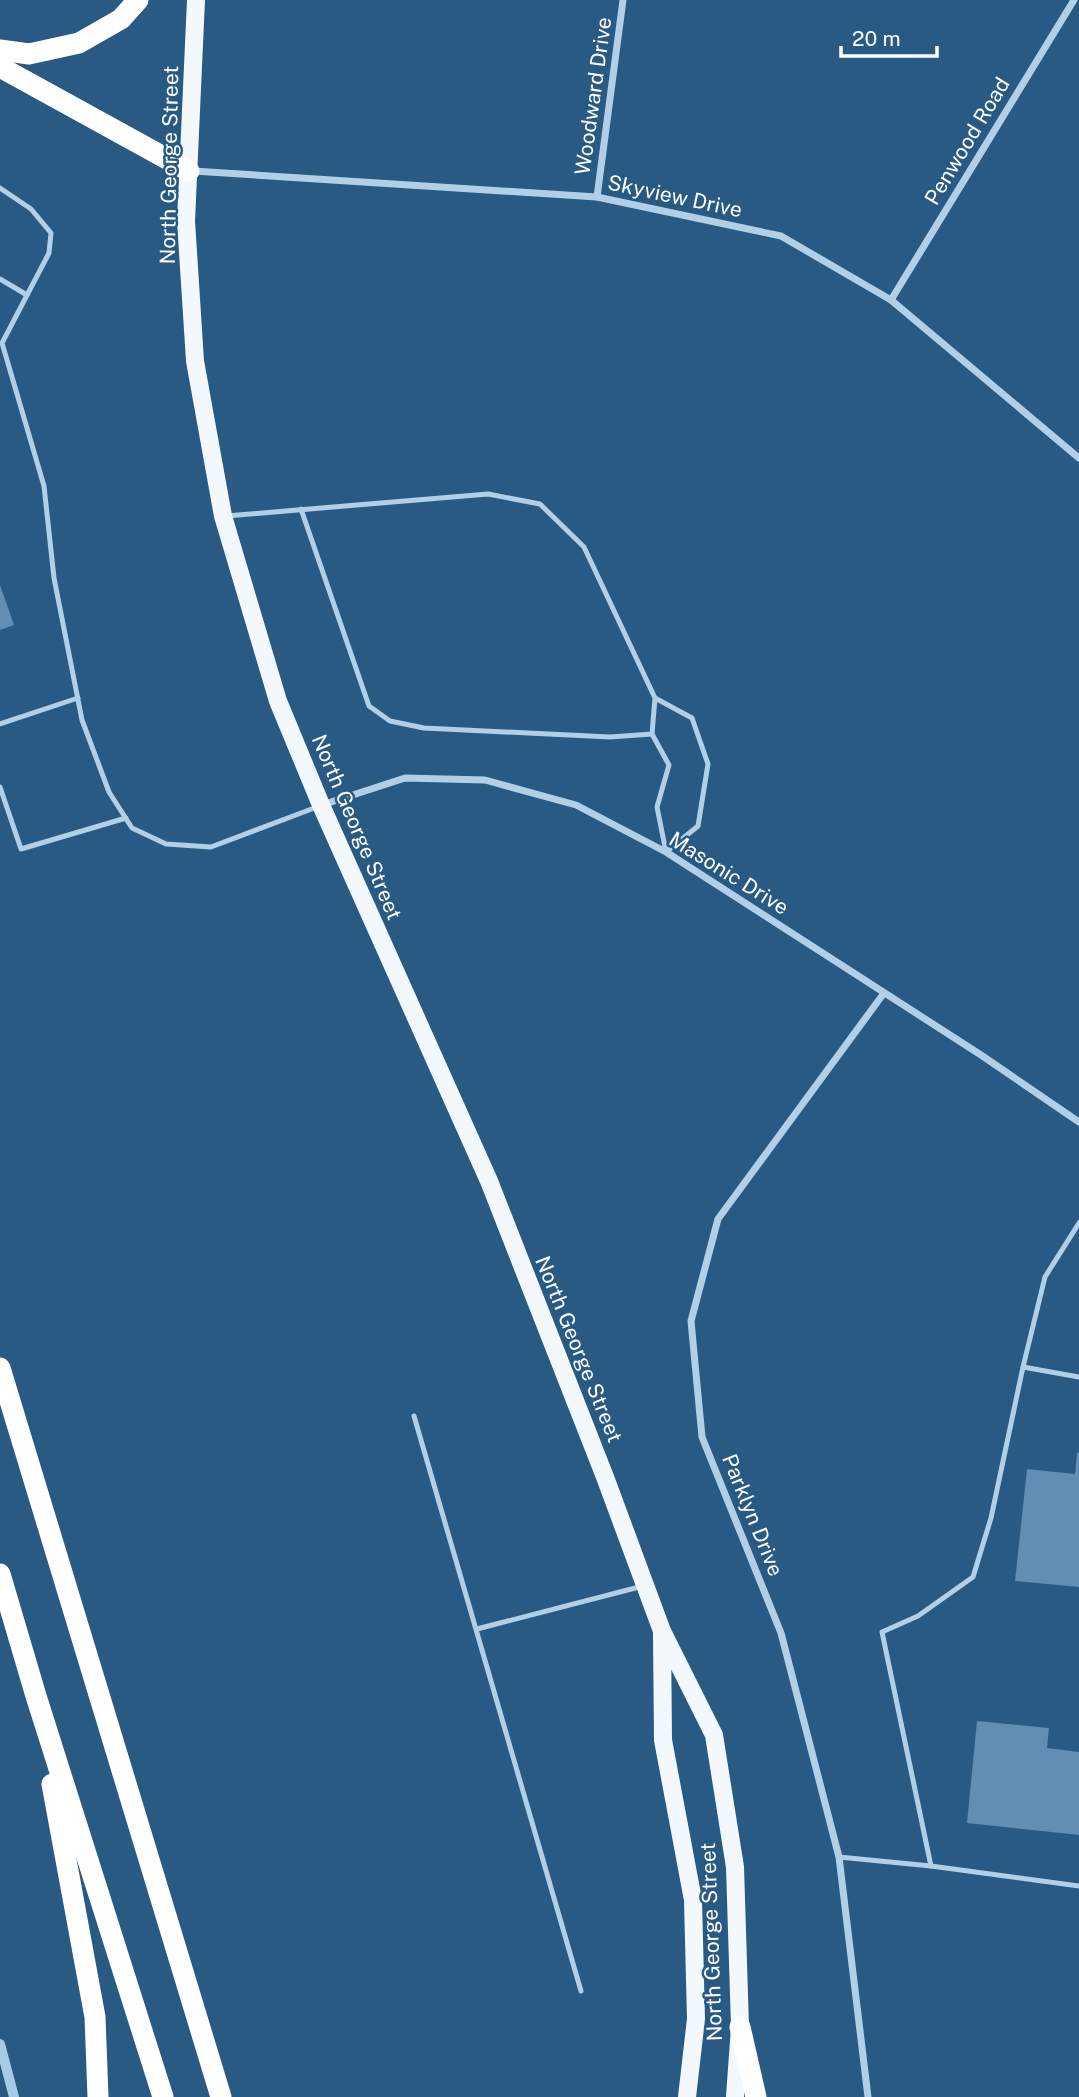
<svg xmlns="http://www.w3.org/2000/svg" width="1079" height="2097" font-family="'Public Sans',sans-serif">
<rect width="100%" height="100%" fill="#285a83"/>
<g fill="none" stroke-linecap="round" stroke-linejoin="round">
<path stroke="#a6cbe7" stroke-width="10" d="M0 2044 14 2097"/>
</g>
<g fill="#618eb2">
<path d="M0 585 14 625 0 630Z"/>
<path d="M1077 1453H1079V1587L1015 1581 1027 1469 1075 1474Z"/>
<path d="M977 1721 1049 1728 1047 1748 1079 1752V1835L967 1823Z"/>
</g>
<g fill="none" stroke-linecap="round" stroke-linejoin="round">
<g stroke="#b1cfe7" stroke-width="5">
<path d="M0 188 31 209 51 233 49 253 2 343 44 486 54 578 82 720 109 792 132 828 166 844 211 847 317 807"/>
<path d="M0 279 27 295"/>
<path d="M301 509 369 706 390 721 424 728 610 737 652 734"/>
<path d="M226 516 488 494 540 504 584 547 655 698 652 734 669 765 657 807 666 852 698 826 708 764 692 718 655 698"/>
<path d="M0 724 78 698"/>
<path d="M0 787 21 849 126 818"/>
<path d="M1079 1223 1045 1277 1023 1367 991 1518 973 1577 918 1616 882 1632 931 1866 1079 1886"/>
<path d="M1023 1367 1079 1377"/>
<path d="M414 1416 581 1991"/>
<path d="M477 1629 643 1586"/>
<path d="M839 1857 931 1866"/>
</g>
<g stroke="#b1cfe7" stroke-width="7">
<path d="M193 171 597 197 781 236 891 300 1079 458"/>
<path d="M597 197 623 0"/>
<path d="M891 300 1074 0"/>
<path d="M322 805 405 778 485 780 576 805 666 852 981 1055 1079 1122"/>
<path d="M868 2097 839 1857 781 1633 702 1437 691 1321 718 1219 884 993"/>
</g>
<g stroke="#f3f8fd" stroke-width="18">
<path d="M196 0 186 221 195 361 223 516 278 701 321 805 489 1181 605 1477 662 1631 714 1735 735 1867 740 2027 735 2097"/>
<path d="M662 1634 663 1740 693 1900 696 2019 687 2097"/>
</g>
<g stroke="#fff" stroke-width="21">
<path d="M0 50 29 54 79 43 121 19 138 0"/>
<path d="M0 67 189 171"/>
<path d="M0 1368 221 2097"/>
<path d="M0 1574 36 1696 163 2097"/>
<path d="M52 1784 95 2017 98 2097"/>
<path d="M740 2027 756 2097"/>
</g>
</g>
<g text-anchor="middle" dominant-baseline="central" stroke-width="5" stroke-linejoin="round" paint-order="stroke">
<g font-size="21" fill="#fff" stroke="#285a83">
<text transform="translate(593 96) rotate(-82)">Woodward Drive</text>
<text transform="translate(967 141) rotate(-59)">Penwood Road</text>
<text transform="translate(169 165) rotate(-89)">North George Street</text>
<text transform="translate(675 196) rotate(12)">Skyview Drive</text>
<text transform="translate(357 827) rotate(67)">North George Street</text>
<text transform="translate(729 873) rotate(32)">Masonic Drive</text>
<text transform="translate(579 1349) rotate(68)">North George Street</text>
<text transform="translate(753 1515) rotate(68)">Parklyn Drive</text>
<text transform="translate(711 1942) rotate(-92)">North George Street</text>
</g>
</g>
<path d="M841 46v10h96v-10" fill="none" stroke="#ffffff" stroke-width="3.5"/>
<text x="852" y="46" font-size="21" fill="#ffffff" stroke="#285a83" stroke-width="5" paint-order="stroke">20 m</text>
</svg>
